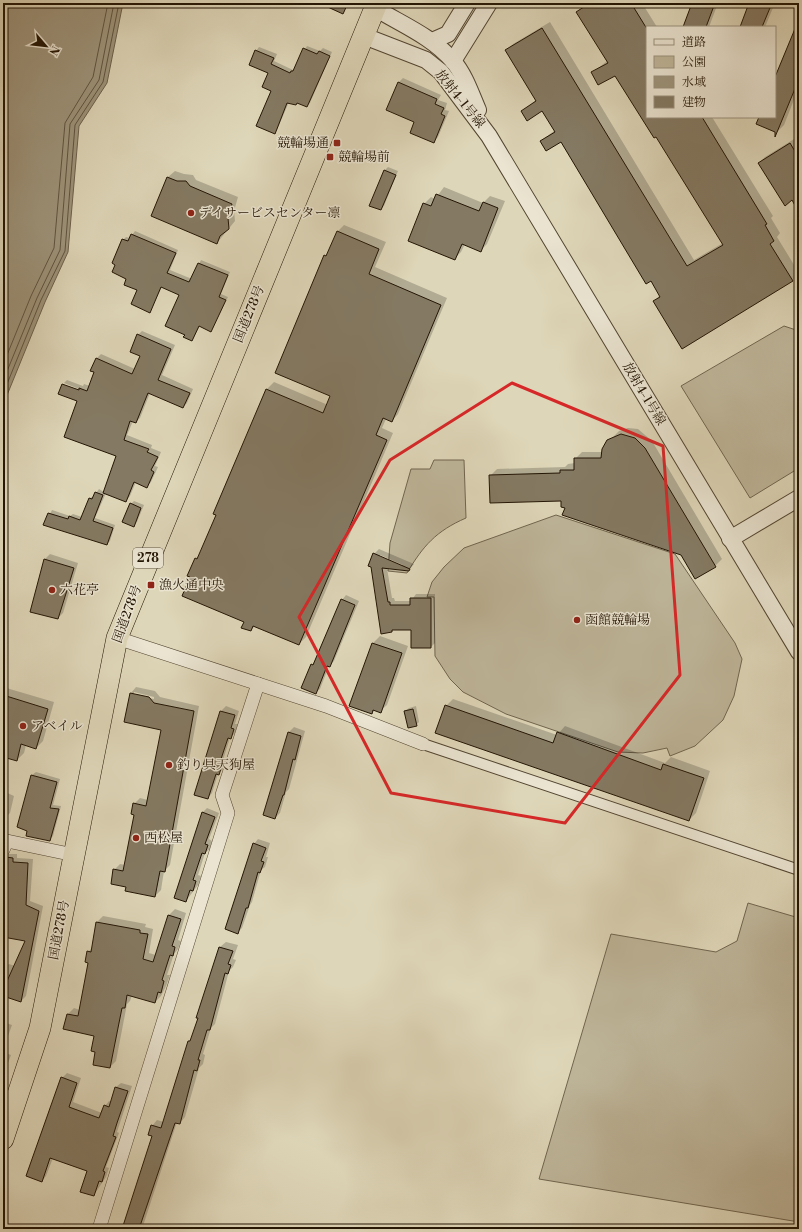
<svg xmlns="http://www.w3.org/2000/svg" width="802" height="1232" font-family="'Libre Bodoni','Noto Serif JP',serif">
<rect width="100%" height="100%" fill="#ded6b8"/>
<filter id="stains"><feTurbulence type="fractalNoise" baseFrequency=".005" numOctaves="4"/><feColorMatrix values="0 0 0 0 .2 0 0 0 0 .09 0 0 0 0 .02 0 0 0 .5 -.17"/></filter>
<radialGradient id="worn" r=".72"><stop offset=".6" stop-color="#630" stop-opacity="0"/><stop offset="1" stop-color="#630" stop-opacity=".3"/></radialGradient>
<g fill="#beb599" stroke="#70654e">
<path d="M784 326 799 331V468L750 498 681 386Z"/>
<path d="M434 460H464L466 518C436 531 423 546 407 573L388 571 390 543 411 469H430Z"/>
<path d="M556 515 675 554 735 643 742 659 734 696 723 720 695 746 670 756 667 748 643 753 618 752 506 714 463 692 450 679 435 656 434 597H427L432 582 444 567 464 548Z"/>
<path d="M748 903 799 918V1222L539 1179 611 934 716 952 737 941Z"/>
</g>
<path fill="#9e947b" stroke="#6d614b" d="M3 3H123L107 83 79 126 68 252 45 302 3 405Z"/>
<g fill="#0003" fill-rule="evenodd">
<path d="M588 3H642L657 27H647V117H712L773 216 771 218 780 233 777 237 799 273 792 281 654 301 660 295 561 141H541L555 130 543 110 522 111 536 100 507 50 513 44 550 22 694 260 723 243 657 135 616 74 592 73 607 61 578 12Z"/>
<path d="M693 3H718L709 27H684Z"/>
<path d="M750 3H775L765 27H741Z"/>
<path d="M799 20V87L784 125 777 132 760 117H775V79Z"/>
<path d="M307 46 320 51 323 48 332 52 310 103 307 106 298 102H289L277 130 274 133 269 72 256 51 259 47 277 54 274 61 293 70Z"/>
<path d="M403 78 441 95 438 100 447 103 445 110 449 111 438 137 434 141 416 121 388 110 399 82Z"/>
<path d="M799 136V195L759 163 765 157Z"/>
<path d="M388 167 398 171 384 206 381 209 371 205 385 170Z"/>
<path d="M175 171 184 174 193 175 196 180 238 197 234 211 235 221 217 243 152 216 168 177Z"/>
<path d="M444 187 483 203 490 196 505 201 487 244 480 251 465 244 461 252 454 259 424 204 431 197 435 199Z"/>
<path d="M344 225 386 242 375 267 447 298 398 414 392 421 386 419 382 428 393 433 306 637 299 644 255 626 251 630 245 622 189 576 196 558 201 554 217 515 215 514 267 389 274 382 328 405 332 396 325 256 329 252 337 232Z"/>
<path d="M135 231 178 250 170 270 192 279 201 260 230 272 221 294 228 297 211 331 200 326 192 340 186 334 180 294 162 287 150 311 138 290 116 264 123 240 126 237 130 238Z"/>
<path d="M142 331 175 345 162 375 193 389 187 403 183 407 150 393 140 418 136 422 133 421 127 435 152 445 151 448 161 452 155 466 158 467 151 482 147 487 136 482 130 496 126 501 106 493 95 518 115 525 110 541 107 544 45 524 52 510 70 516 73 514 82 517 90 498 94 496 99 489 104 492 118 455 78 400 60 393 63 384 83 392 84 391 64 383 67 380 83 386 84 384 90 386 96 372 97 358 101 354 135 369 141 356 138 335Z"/>
<path d="M628 428 638 429 652 441 722 559 715 566 566 507 562 500 490 476 497 469 565 467 568 464 575 463V459L582 452H603L605 445 619 431Z"/>
<path d="M134 501 144 505 137 522 133 525 131 504Z"/>
<path d="M379 549 414 564 409 570 387 568 392 598H394L395 601H411L416 594H435V643L431 647 412 629H394L392 631 374 554ZM380 555 403 565H398L380 557Z"/>
<path d="M50 554 78 563 63 613 58 618 31 611 45 559Z"/>
<path d="M346 595 359 601 334 661 329 666 320 689 315 693 302 688 342 600Z"/>
<path d="M380 636 408 646 387 705 380 711 375 710 372 713 351 706 373 643Z"/>
<path d="M3 687 54 702 43 741 36 748 26 745 24 753 17 760 3 753Z"/>
<path d="M136 687 155 691 160 697 199 706 170 865 164 871 161 890 155 896 127 886 114 870 120 864 126 865 136 814 134 804 140 798 148 800 162 729 131 693ZM134 692 154 697V699L134 695Z"/>
<path d="M453 699 557 735 565 726 665 763 671 757 710 771 696 813 689 820 446 706Z"/>
<path d="M226 706 239 711 235 724H238L235 733 230 738 223 760 226 761 223 769 218 774 212 793 208 798 195 794 221 711Z"/>
<path d="M416 706 419 722 416 725 405 711 409 708Z"/>
<path d="M294 727 305 731 289 789 286 792 280 813 275 818 264 814 289 732Z"/>
<path d="M36 772 60 779 53 805 61 806 53 836 50 839 18 826 32 775Z"/>
<path d="M3 791 14 796 10 813 3 820Z"/>
<path d="M207 808 219 813 209 839 212 841 210 849 205 853 198 875 201 876 198 885 186 901 202 813Z"/>
<path d="M258 839 270 843 266 857H268L265 867 261 870 252 902 250 905 242 928 237 933 254 844Z"/>
<path d="M9 854H17V858L33 859 30 901 43 906 26 996 21 1001 3 994V965L6 966 9 964 15 966 27 940 3 937V864L4 858Z"/>
<path d="M175 909 186 913 178 940 181 941 178 949 174 954 167 975H170L166 986 161 996 155 1002 132 995 130 1001 127 1004 116 1061 110 1067 97 1052 95 1036 64 1028 68 1014 74 1008 80 1010 89 962 88 952 93 947 97 922 103 916 146 924 145 927 153 929 149 953 156 955 169 915Z"/>
<path d="M226 942 238 945 233 959 236 960 233 967 229 971 215 1024 211 1028 203 1054 205 1055 203 1064 199 1068 185 1117 180 1123 177 1122 142 1229H123L153 1135 152 1126 157 1120 164 1122 189 1041 192 1039 200 1018 197 1017 220 947Z"/>
<path d="M3 1022 12 1025 3 1050Z"/>
<path d="M3 1052 11 1055 3 1076Z"/>
<path d="M67 1073 81 1078 73 1102 102 1113 105 1106 109 1101 112 1102 116 1087 121 1083 132 1086 117 1132 119 1133 106 1167 109 1168 106 1177 94 1195 88 1171 53 1158 46 1176 42 1181 62 1078Z"/>
</g>
<g fill="none" stroke-linecap="round" stroke-linejoin="round">
<g stroke="#605440" stroke-width="1">
<path d="M3 365 31 296 54 248 65 123 93 77 108 3"/>
<path d="M3 381 37 298 60 250 70 124 99 80 114 3"/>
<path d="M3 394 41 300 65 251 75 125 103 82 119 3"/>
</g>
</g>
<g fill="#847962" stroke="#231504">
<path d="M319 3H348L343 14Z"/>
<path d="M590 3H631L647 29V117H702L767 224 765 225 774 241 770 244 793 281 682 349 653 301 660 297 651 281 646 284 561 142 546 151 540 141 555 132 542 111 527 121 521 111 536 101 505 50 542 28 687 266 723 245 656 137 654 138 615 76 598 85 591 72 608 63 576 12Z"/>
<path d="M692 3H715L706 27H683Z"/>
<path d="M749 3H772L762 27H740Z"/>
<path d="M799 19V79L775 137V132L756 124 759 117H775V77Z"/>
<path d="M303 48 317 54 319 51 330 56 307 107 297 103 296 105 287 103 275 134 256 126 271 91 262 87 268 73 249 65 255 50 274 58 271 64 290 73 291 71H293Z"/>
<path d="M398 82 437 99 435 104 444 108 441 114 445 116 434 143 410 133 414 122 386 110Z"/>
<path d="M790 143 799 158V213L792 200 785 206 758 163Z"/>
<path d="M384 170 396 175 381 210 369 206Z"/>
<path d="M167 177 177 181H186L190 186 232 204 228 218 229 229 220 236 217 244 151 216Z"/>
<path d="M436 194 479 211 483 202 498 208 481 252 462 244 455 260 408 241 423 203 431 206Z"/>
<path d="M337 231 379 249 369 274 441 305 392 422 383 418 376 435 387 440 299 645 253 626 251 631 241 628 244 622 182 596 190 577 187 576 195 558 197 559 216 515 213 514 266 389 323 413 330 396 275 373 324 255 326 256Z"/>
<path d="M131 234 176 253 167 273 189 282 198 263 228 275 219 297 226 300 211 332 199 326 192 341 183 337 185 335 165 326 179 295 161 287 150 313 131 304 137 290 124 285 126 279 112 272 115 265 112 263 122 239 128 241Z"/>
<path d="M137 334 171 349 158 380 190 393 183 408 148 393 136 423 130 421 124 440 149 449 147 452 158 457 151 470 154 472 147 488 134 482 126 502 103 493 116 456 64 437 77 401 58 394 62 384 79 390V388L87 391 94 372 90 371 96 358 132 374 140 356 130 352Z"/>
<path d="M621 434 635 438 645 448 716 567 695 579 681 555 562 515 565 508 561 507V501L490 503 489 475 560 473V470H574V458H601L602 449 607 440Z"/>
<path d="M95 492 103 495 93 521 113 528 107 545 43 525 48 513 68 519 69 516 80 520 89 498 92 499Z"/>
<path d="M130 503 141 508 134 527 122 522Z"/>
<path d="M373 553 410 569 409 571 382 568 388 602H390V605H410V598H431V648H411V630H392V632L381 634 371 567 368 566Z"/>
<path d="M44 559 74 568 58 619 30 612Z"/>
<path d="M341 599 355 605 330 667 327 666 316 694 301 688 311 664 313 665Z"/>
<path d="M372 643 402 653 381 713 373 710 372 714 349 706Z"/>
<path d="M130 693 149 697 154 703 194 711 165 872 160 871 155 897 125 891 126 887 111 884 113 869 123 871 134 815 131 814 133 803 146 806 161 730 124 722Z"/>
<path d="M3 695 48 709 36 749 21 744 17 761 3 757Z"/>
<path d="M445 705 553 743 557 732 661 770 663 764 704 778 689 821 435 733Z"/>
<path d="M413 709 417 726 408 728 404 711Z"/>
<path d="M220 711 235 715 231 728 234 729 231 739 228 738 219 765H222L219 775 216 774 208 799 194 795Z"/>
<path d="M288 732 301 736 295 760 293 759 284 795H283L275 819 263 815Z"/>
<path d="M31 775 57 782 50 808 59 809 50 841 26 836 27 831 17 827Z"/>
<path d="M202 812 215 817 205 844 208 845 205 854 202 853 193 880 196 881 193 891 190 890 186 902 174 898Z"/>
<path d="M253 843 266 848 261 861 264 862 260 873 258 872 248 908H246L238 934 225 929Z"/>
<path d="M6 857 13 858V862L28 863 26 905 39 911 21 1002 3 996V990L25 941 3 937V858Z"/>
<path d="M168 915 181 919 172 946 175 947 173 956 170 955 162 980 164 981 161 993 158 992 155 1003 127 995 125 1008H122L110 1068 93 1065 95 1052 91 1051 94 1036 63 1029 67 1014 78 1016 88 963 85 962 87 951 91 952 96 922 140 930V933L148 934 143 959 153 962Z"/>
<path d="M219 947 233 951 228 964 231 965 228 974 225 973 210 1030H207L198 1060H200L197 1071 194 1070 180 1124 175 1123 139 1229H122L152 1136 148 1135 151 1125 161 1128 188 1041H190L198 1018H196Z"/>
<path d="M61 1077 77 1083 69 1107 99 1118 104 1105 109 1107 115 1087 128 1091 117 1123 113 1136 116 1137 103 1171 105 1172 102 1182 99 1181 94 1196 80 1192 87 1171 50 1158 42 1182 26 1176Z"/>
</g>
<g fill="none" stroke-linecap="round" stroke-linejoin="round">
<defs>
<path id="pedestrian" d="M423 744 799 870"/>
<g id="minor">
<path d="M117 638 326 706 423 744"/>
<path d="M3 850 7 841 74 855"/>
<path d="M99 1229 228 813 222 795 258 684"/>
</g>
<g id="tertiary">
<path d="M375 8C401 24 433 37 453 61 465 75 471 94 478 110"/>
<path d="M364 36 426 60 441 72 489 136 799 652"/>
<path d="M432 41 448 34 467 3"/>
<path d="M453 61 489 3"/>
<path d="M730 539 799 498"/>
</g>
<path id="trunk" d="M3 1139 40 1028 117 638 377 3"/>
</defs>
<use href="#pedestrian" stroke="#524531" stroke-width="12"/>
<use href="#minor" stroke="#524531" stroke-width="14"/>
<use href="#tertiary" stroke="#524531" stroke-width="18"/>
<use href="#trunk" stroke="#231504" stroke-width="22"/>
<use href="#pedestrian" stroke="#eae4d1" stroke-width="10"/>
<use href="#minor" stroke="#eae4d1" stroke-width="13"/>
<use href="#tertiary" stroke="#eae4d1" stroke-width="16"/>
<use href="#trunk" stroke="#ded6b8" stroke-width="21"/>
</g>
<path fill="none" stroke="#d62828" stroke-width="3" stroke-linejoin="round" d="M512 383 663 446 680 675 565 823 391 793 299 617 390 460Z"/>
<g fill="#8f2418" stroke="#eae4d1" stroke-width="1.5">
<rect x="333" y="139" width="8" height="8" rx="2"/>
<rect x="326" y="153" width="8" height="8" rx="2"/>
<circle cx="191" cy="213" r="4"/>
<rect x="147" y="581" width="8" height="8" rx="2"/>
<circle cx="52" cy="590" r="4"/>
<circle cx="577" cy="620" r="4"/>
<circle cx="23" cy="726" r="4"/>
<circle cx="169" cy="765" r="4"/>
<circle cx="136" cy="838" r="4"/>
</g>
<g text-anchor="middle" dominant-baseline="central" stroke-width="3" stroke-linejoin="round" paint-order="stroke">
<rect fill="#eae4d1" stroke="#5f5342" stroke-width="1" x="133" y="548" width="30" height="20" rx="3"/>
<g font-size="12" font-weight="bold" fill="#231504">
<text x="148" y="558">278</text>
</g>
<g font-size="13" fill="#231504" stroke="#eae4d1">
<text transform="translate(460 99) rotate(51)">放射4-1号線</text>
<text transform="translate(249 314) rotate(-68)">国道278号</text>
<text transform="translate(644 394) rotate(59)">放射4-1号線</text>
<text transform="translate(127 614) rotate(-70)">国道278号</text>
<text transform="translate(59 930) rotate(-79)">国道278号</text>
</g>
<g font-size="13" fill="#231504" stroke="#eae4d1" text-anchor="start">
<text x="329" y="143" text-anchor="end">競輪場通</text>
<text x="338" y="157">競輪場前</text>
<text x="199" y="213">デイサービスセンター凛</text>
<text x="159" y="585">漁火通中央</text>
<text x="60" y="590">六花亭</text>
<text x="585" y="620">函館競輪場</text>
<text x="31" y="726">アベイル</text>
<text x="177" y="765">釣り具天狗屋</text>
<text x="144" y="838">西松屋</text>
</g>
</g>
<rect width="802" height="1232" fill="none" stroke="#ded6b8" stroke-width="16"/>
<rect x="4" y="4" width="794" height="1224" fill="none" stroke="#231504" stroke-width="2"/>
<rect x="8" y="8" width="786" height="1216" fill="none" stroke="#231504"/>
<rect x="646" y="26" width="130" height="92" fill="#eae4d1" stroke="#9a917f"/>
<rect x="654" y="39" width="20" height="6" fill="#eae4d1" stroke="#9a917f"/>
<text x="682" y="46" font-size="12" fill="#231504">道路</text>
<rect x="654" y="56" width="20" height="12" fill="#beb599" stroke="#9a917f"/>
<text x="682" y="66" font-size="12" fill="#231504">公園</text>
<rect x="654" y="76" width="20" height="12" fill="#9e947b" stroke="#9a917f"/>
<text x="682" y="86" font-size="12" fill="#231504">水域</text>
<rect x="654" y="96" width="20" height="12" fill="#847962" stroke="#9a917f"/>
<text x="682" y="106" font-size="12" fill="#231504">建物</text>
<g transform="translate(46 46) rotate(118)" stroke="#eae4d1" stroke-width="3" paint-order="stroke">
<path d="M0-3L7 15L0 10L-7 15Z" fill="#231504"/>
<text y="-6" font-size="11" font-weight="bold" text-anchor="middle" fill="#231504">N</text>
</g>
<rect width="100%" height="100%" filter="url(#stains)"/>
<rect width="100%" height="100%" fill="url(#worn)"/>
</svg>
